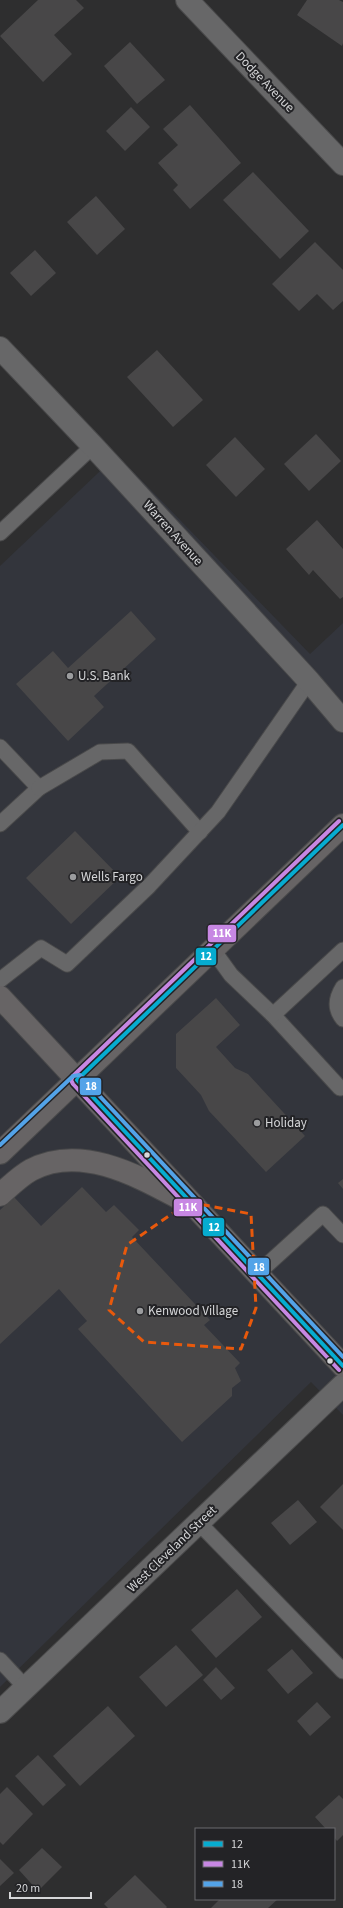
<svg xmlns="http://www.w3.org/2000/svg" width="343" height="1908" font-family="'Source Sans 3',sans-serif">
<rect width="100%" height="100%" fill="#2e2e2f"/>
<path fill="#33353c" d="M117 455 310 654 343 623V1415L311 1382 0 1687V566Z"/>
<g fill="#484748">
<path d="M38 0H76L84 8 54 35 72 54 43 82 0 36Z"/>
<path d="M307 0H339L343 2V43L342 46 297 15Z"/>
<path d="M130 42 165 80 137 104 104 66Z"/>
<path d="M190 105 241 163 190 209 173 190 178 185 158 163 178 145 163 129Z"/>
<path d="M131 107 150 127 125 151 106 131Z"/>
<path d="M253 172 309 231 280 259 223 200Z"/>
<path d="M96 196 125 229 97 255 67 222Z"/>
<path d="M315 242 343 270V301L333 310 317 294 299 311 272 284Z"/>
<path d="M35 250 56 273 31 296 10 273Z"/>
<path d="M157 350 203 400 173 427 127 377Z"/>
<path d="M316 434 341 461 309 491 284 464Z"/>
<path d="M235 437 265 469 236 497 206 465Z"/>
<path d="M317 520 343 549V597L340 599 313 570 309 575 286 549Z"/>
<path d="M131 611 156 639 94 696 104 707 68 741 16 684 53 651 68 668Z"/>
<path d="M75 831 120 877 71 924 26 878Z"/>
<path d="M216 998 240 1025 216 1047 235 1068 248 1074 305 1136 266 1172 209 1111 201 1095 176 1068V1034Z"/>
<path d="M343 1179V1189L338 1183Z"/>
<path d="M82 1187 106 1212 114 1205 139 1230 132 1237 210 1320 204 1325 240 1363 235 1368 241 1381 232 1388V1396L182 1442 78 1329 87 1321 59 1289 0 1344V1210L14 1197 41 1226Z"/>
<path d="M343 1484V1530L320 1507Z"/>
<path d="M298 1500 317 1522 290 1545 271 1523Z"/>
<path d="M237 1589 262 1617 216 1658 191 1630Z"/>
<path d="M176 1645 203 1675 166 1707 139 1677Z"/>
<path d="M292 1649 313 1673 288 1694 267 1670Z"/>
<path d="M216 1667 235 1688 221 1700 203 1680Z"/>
<path d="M317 1702 331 1717 310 1736 297 1721Z"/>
<path d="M108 1706 135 1736 80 1786 53 1756Z"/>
<path d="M38 1755 66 1785 43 1806 15 1776Z"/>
<path d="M7 1787 33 1814 3 1845 0 1842V1794Z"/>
<path d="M339 1795 343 1799V1835L337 1841 334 1837V1829H326L315 1817Z"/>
<path d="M42 1848 62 1867 38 1891 19 1870Z"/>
<path d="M0 1859 14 1873 0 1886Z"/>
<path d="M135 1875 167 1907 166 1908H108L104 1904Z"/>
<path d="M220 1899H278L268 1908H211Z"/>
</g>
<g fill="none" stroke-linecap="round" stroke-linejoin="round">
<defs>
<g id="lane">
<path d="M0 533 93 446"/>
<path d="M0 747 39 788 0 824"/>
<path d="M39 788 100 752 128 751 200 832"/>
<path d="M213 950 231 975 273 1015 340 1088"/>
<path d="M0 980 41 948 67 964 149 886 218 812 309 681"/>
<path d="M343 987C336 998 334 1008 343 1019"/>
<path d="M273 1015 343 950"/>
<path d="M257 1274 323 1214 343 1235"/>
<path d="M199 1523 343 1671"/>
<path d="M0 1660 26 1688"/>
</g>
<g id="street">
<path d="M187 0 343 164"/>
<path d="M0 348 93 446 309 681 343 721"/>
<path d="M0 1712 343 1385"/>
</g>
<g id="secondary">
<path d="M0 997 343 1366"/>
<path d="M0 1153 343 825"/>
<path d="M0 1195C10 1186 20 1176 31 1170 80 1144 136 1175 179 1198"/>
</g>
</defs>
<use href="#lane" stroke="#49494a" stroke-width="17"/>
<use href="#street" stroke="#49494a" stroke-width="24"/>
<use href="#secondary" stroke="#49494a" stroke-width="24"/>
<use href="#lane" stroke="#676768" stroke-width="15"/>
<use href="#street" stroke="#676768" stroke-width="22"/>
<use href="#secondary" stroke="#676465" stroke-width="22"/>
<defs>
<path id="bus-1" d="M343 825 77 1080 343 1366"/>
<path id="bus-2" d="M339 1370 73 1084 71 1080 73 1076 339 821"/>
<path id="bus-3" d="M0 1145 73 1076 80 1075 343 1357"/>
</defs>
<use href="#bus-1" stroke="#232326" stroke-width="7"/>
<use href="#bus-2" stroke="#232326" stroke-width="7"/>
<use href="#bus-3" stroke="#232326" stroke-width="7"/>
<use href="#bus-1" stroke="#06acd0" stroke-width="4"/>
<use href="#bus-2" stroke="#c787e3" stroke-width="4"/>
<use href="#bus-3" stroke="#53a3e8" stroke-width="4"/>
</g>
<path fill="none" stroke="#e8590c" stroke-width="3" stroke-dasharray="8 5" stroke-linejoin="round" d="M189 1202 251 1214 256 1308 241 1349 144 1342 109 1310 127 1245Z"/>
<g fill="#9b9c9e" stroke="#232326" stroke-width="1.5">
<circle cx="70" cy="676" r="4"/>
<circle cx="73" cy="877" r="4"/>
<circle cx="257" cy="1123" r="4"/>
<circle cx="140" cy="1311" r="4"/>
</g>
<g fill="#d6d7d9" stroke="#232326" stroke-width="1.5">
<circle cx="147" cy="1155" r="3.5"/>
<circle cx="330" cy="1361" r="3.5"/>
</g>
<g text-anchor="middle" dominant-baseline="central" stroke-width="4" stroke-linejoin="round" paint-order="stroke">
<g font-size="13" fill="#d6d7d9" stroke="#232326">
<text transform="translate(265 82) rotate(46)">Dodge Avenue</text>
<text transform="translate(173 533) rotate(48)">Warren Avenue</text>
<text transform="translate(172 1549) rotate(-44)">West Cleveland Street</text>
</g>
<g font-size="13" fill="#d6d7d9" stroke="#232326" text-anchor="start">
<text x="78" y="676">U.S. Bank</text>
<text x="81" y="877">Wells Fargo</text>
<text x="265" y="1123">Holiday</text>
<text x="148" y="1311">Kenwood Village</text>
</g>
</g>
<g stroke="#232326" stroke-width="1.5">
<rect x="207" y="924" width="30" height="19" rx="4" fill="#c787e3"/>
<rect x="195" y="947" width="22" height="19" rx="4" fill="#06acd0"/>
<rect x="79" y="1077" width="23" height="19" rx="4" fill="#53a3e8"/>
<rect x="173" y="1198" width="30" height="19" rx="4" fill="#c787e3"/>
<rect x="202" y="1217" width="23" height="20" rx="4" fill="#06acd0"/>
<rect x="247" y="1257" width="23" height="19" rx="4" fill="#53a3e8"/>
</g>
<g font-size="11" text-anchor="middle" font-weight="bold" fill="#fff">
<text x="222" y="937">11K</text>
<text x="206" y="960">12</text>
<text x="91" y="1090">18</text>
<text x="188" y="1211">11K</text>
<text x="214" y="1231">12</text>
<text x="259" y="1271">18</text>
</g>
<rect x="195" y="1828" width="140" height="72" fill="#232326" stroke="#6b6b6e"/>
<rect x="203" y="1841" width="20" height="6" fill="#06acd0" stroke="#6b6b6e"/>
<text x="231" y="1848" font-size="12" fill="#d6d7d9">12</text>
<rect x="203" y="1861" width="20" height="6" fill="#c787e3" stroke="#6b6b6e"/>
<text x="231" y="1868" font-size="12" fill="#d6d7d9">11K</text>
<rect x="203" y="1881" width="20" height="6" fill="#53a3e8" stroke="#6b6b6e"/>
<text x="231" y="1888" font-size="12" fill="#d6d7d9">18</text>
<path d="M10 1892v6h81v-6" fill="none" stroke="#d6d7d9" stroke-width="2"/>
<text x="16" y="1892" font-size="12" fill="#d6d7d9" stroke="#232326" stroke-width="3" paint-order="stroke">20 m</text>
</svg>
